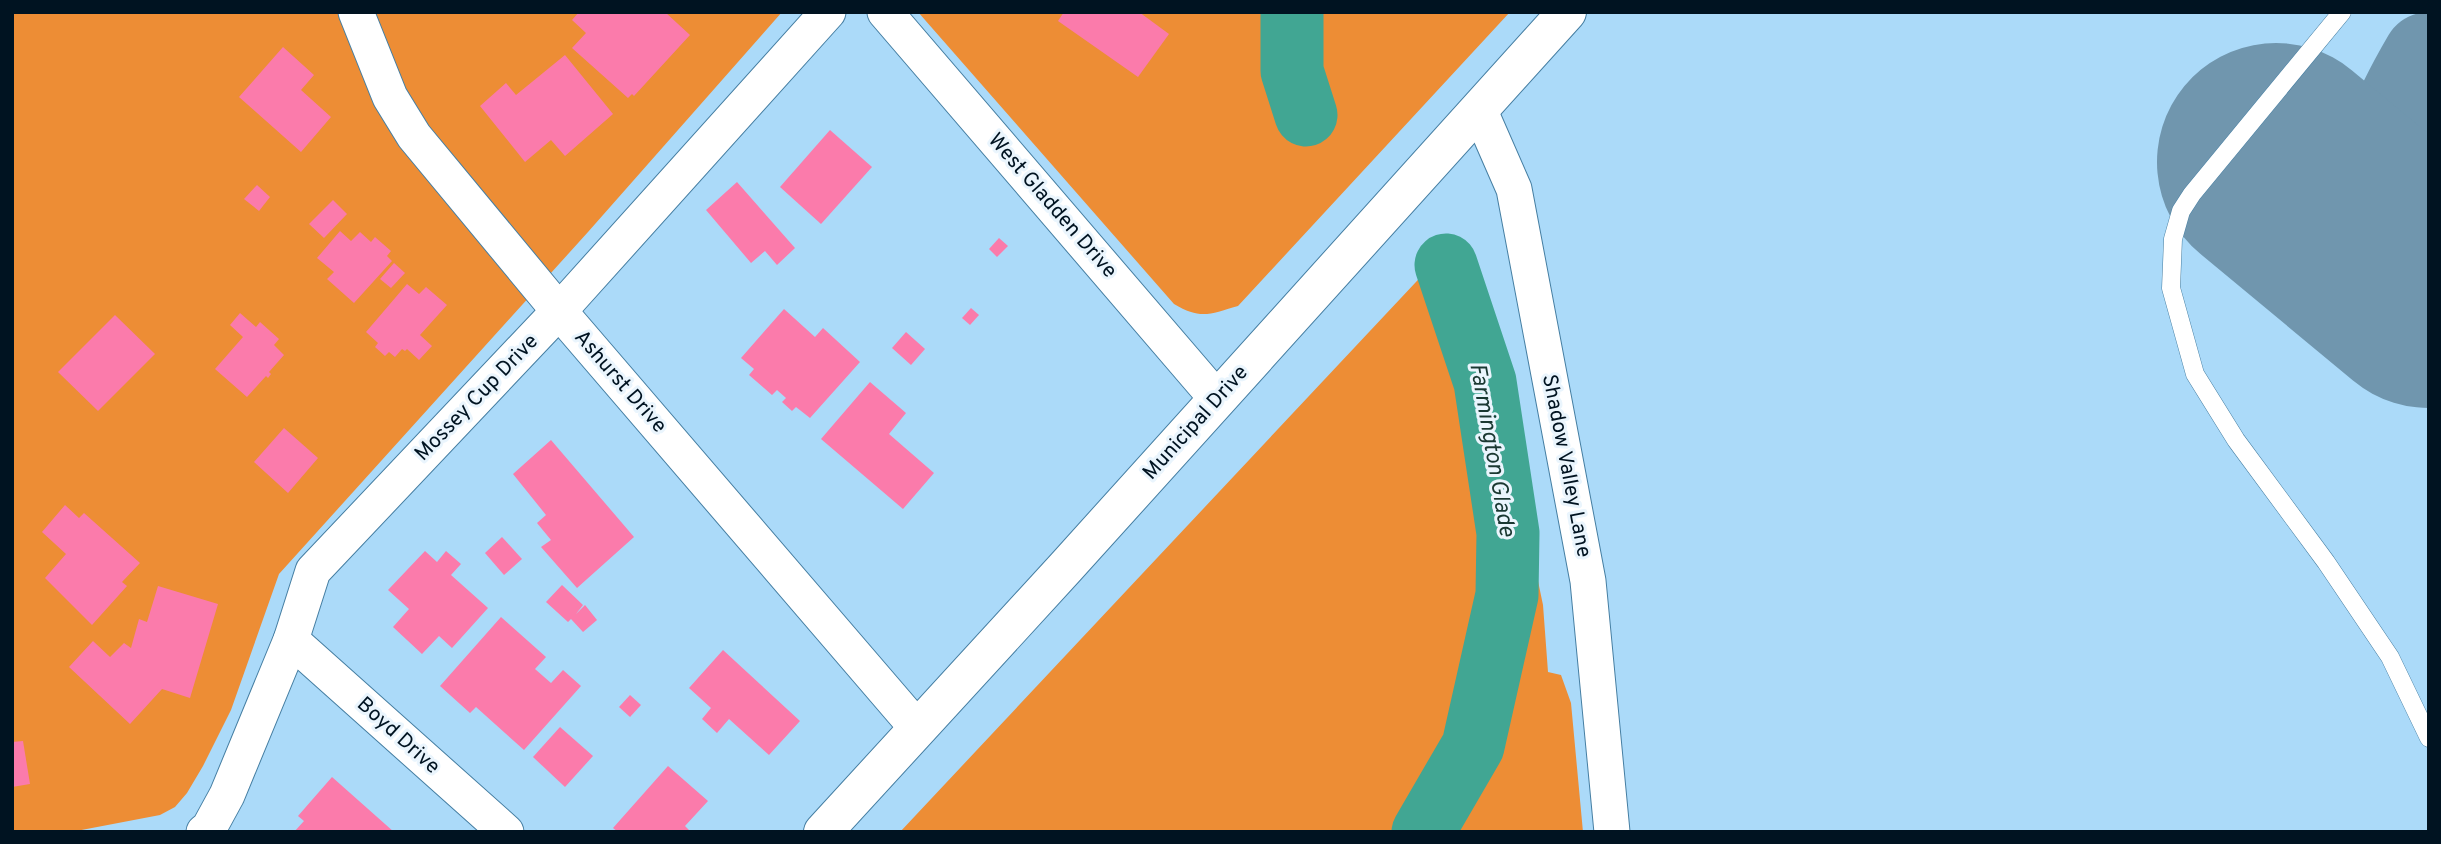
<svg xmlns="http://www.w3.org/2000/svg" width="2441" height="844" font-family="Overpass,sans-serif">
<rect width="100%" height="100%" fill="#abdaf9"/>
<g fill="#ed8d35">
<path d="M12 12H782L588 232 279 574 231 710 203 766 187 793 175 807 160 815 71 832H12Z"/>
<path d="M918 12H1284L1285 60 1300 118 1313 112 1304 84V59L1297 12H1510L1238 306C1210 314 1201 320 1174 304Z"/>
<path d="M1446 250 1475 279 1543 605 1548 672 1561 675 1571 703 1583 832H1435L1479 759 1500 682 1515 591 1519 547 1487 371 1472 307 1462 277 1450 261 1441 271 1484 441 1500 529V576L1492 631 1478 694 1465 740 1405 832H900Z"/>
</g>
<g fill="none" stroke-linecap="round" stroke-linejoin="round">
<g stroke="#41a693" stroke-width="63">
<path d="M1292 12V71L1306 115"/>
<path d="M1423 832 1473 746 1507 595 1508 533 1485 382 1446 265"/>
</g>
<path stroke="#7096ae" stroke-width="94" d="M2429 59C2405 100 2366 173 2383 222 2392 245 2412 265 2429 282"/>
<path stroke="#7096ae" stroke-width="238" d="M2276 162 2429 289"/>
</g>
<g fill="#fb7bab">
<path d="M579 12H665L690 35 634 96 632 94 628 98 572 48 586 33 572 20Z"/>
<path d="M1064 12H1139L1169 34 1138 77 1058 21Z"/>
<path d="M283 47 314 75 301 90 331 117 301 152 239 97Z"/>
<path d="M565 55 613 114 565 156 551 140 525 162 480 106 506 83 516 95Z"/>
<path d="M830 130 872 167 821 224 780 187Z"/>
<path d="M737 182 795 248 777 265 765 251 751 263 706 210Z"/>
<path d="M257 185 270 197 259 211 244 199Z"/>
<path d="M333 200 347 214 324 238 309 224Z"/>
<path d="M340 231 351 241 360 232 371 242 375 237 391 251 387 256 392 261 354 303 327 279 334 272 317 258Z"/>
<path d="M999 238 1008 246 997 257 989 249Z"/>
<path d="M394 263 405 273 391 288 380 279Z"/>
<path d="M407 284 419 294 426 287 447 305 420 335 432 346 419 360 407 349 405 351 402 349 395 357 389 352 385 356 375 347 378 343 366 332Z"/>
<path d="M971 308 979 315 970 325 962 318Z"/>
<path d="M784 309 815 337 823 328 860 362 810 418 796 407 792 411 782 402 786 398 777 390 772 395 749 375 754 369 741 358Z"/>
<path d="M240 313 256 327 260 322 279 339 274 345 284 355 269 372 271 374 268 378 266 376 247 397 215 369 243 337 230 325Z"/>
<path d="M115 315 155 354 98 411 58 372Z"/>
<path d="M906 332 925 349 911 365 892 348Z"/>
<path d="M870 382 906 413 889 434 934 473 903 509 821 439Z"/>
<path d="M284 428 318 458 288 493 254 462Z"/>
<path d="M551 440 634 537 577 588 541 547 551 540 537 523 546 515 513 474Z"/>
<path d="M65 505 79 518 84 513 140 563 122 582 127 586 92 625 45 578 66 554 42 532Z"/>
<path d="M502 537 522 559 504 575 485 553Z"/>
<path d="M425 551 437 562 446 551 461 564 451 575 488 608 452 648 439 636 422 654 393 627 409 609 388 590Z"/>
<path d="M562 585 583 605 576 614 585 605 597 620 583 632 571 619 568 622 546 602Z"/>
<path d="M158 586 218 604 190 698 162 689 130 724 69 667 93 641 110 657 124 643 131 648 139 619 147 622Z"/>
<path d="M501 617 546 657 535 669 551 683 563 670 581 686 524 750 476 707 470 713 440 686Z"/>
<path d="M723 650 800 721 769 755 729 719 717 733 702 719 711 708 689 688Z"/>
<path d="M630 695 641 705 630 717 619 707Z"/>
<path d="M560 727 593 756 565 787 533 757Z"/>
<path d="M23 741 30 784 12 787V742Z"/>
<path d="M668 766 708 801 685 826 691 832H618L613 828Z"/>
<path d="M332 777 394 832H294L304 821 298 816Z"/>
</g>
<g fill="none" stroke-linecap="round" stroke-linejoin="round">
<defs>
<path id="lane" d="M2342 12 2192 194 2181 211 2173 239 2171 288 2195 374 2236 440 2326 562 2390 657 2429 738"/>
<g id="street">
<path d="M356 12 390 97 414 136 559 311 918 729"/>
<path d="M885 12 1218 400"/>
<path d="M1479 109 1514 189 1588 581 1612 832"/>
<path d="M291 640 506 832"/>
<path d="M204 832 209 828 227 795 291 640 313 571 559 311 828 12"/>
</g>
<path id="secondary" d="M823 832 1066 567 1567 12"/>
</defs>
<use href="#lane" stroke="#457ea2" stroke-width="19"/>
<use href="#street" stroke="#457ea2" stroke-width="37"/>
<use href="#secondary" stroke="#457ea2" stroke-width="40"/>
<use href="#lane" stroke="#fff" stroke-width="18"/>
<use href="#street" stroke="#fff" stroke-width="35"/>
<use href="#secondary" stroke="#fff" stroke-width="38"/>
</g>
<g text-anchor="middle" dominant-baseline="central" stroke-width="6" stroke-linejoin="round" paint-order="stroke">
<g font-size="21" fill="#001321" stroke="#eaf5fd">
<text transform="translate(1052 206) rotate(49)">West Gladden Drive</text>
<text transform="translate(620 382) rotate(49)">Ashurst Drive</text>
<text transform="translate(477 398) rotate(-46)">Mossey Cup Drive</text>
<text transform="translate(1196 423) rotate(-48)">Municipal Drive</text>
<text transform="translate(1566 466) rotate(79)">Shadow Valley Lane</text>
<text transform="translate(398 736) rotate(42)">Boyd Drive</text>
</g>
<g font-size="23" font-style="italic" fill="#1a3832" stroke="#eaf5fd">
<text transform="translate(1491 450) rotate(80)">Farmington Glade</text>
</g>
</g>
<rect width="2441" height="844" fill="none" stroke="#001321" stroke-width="28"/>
</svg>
